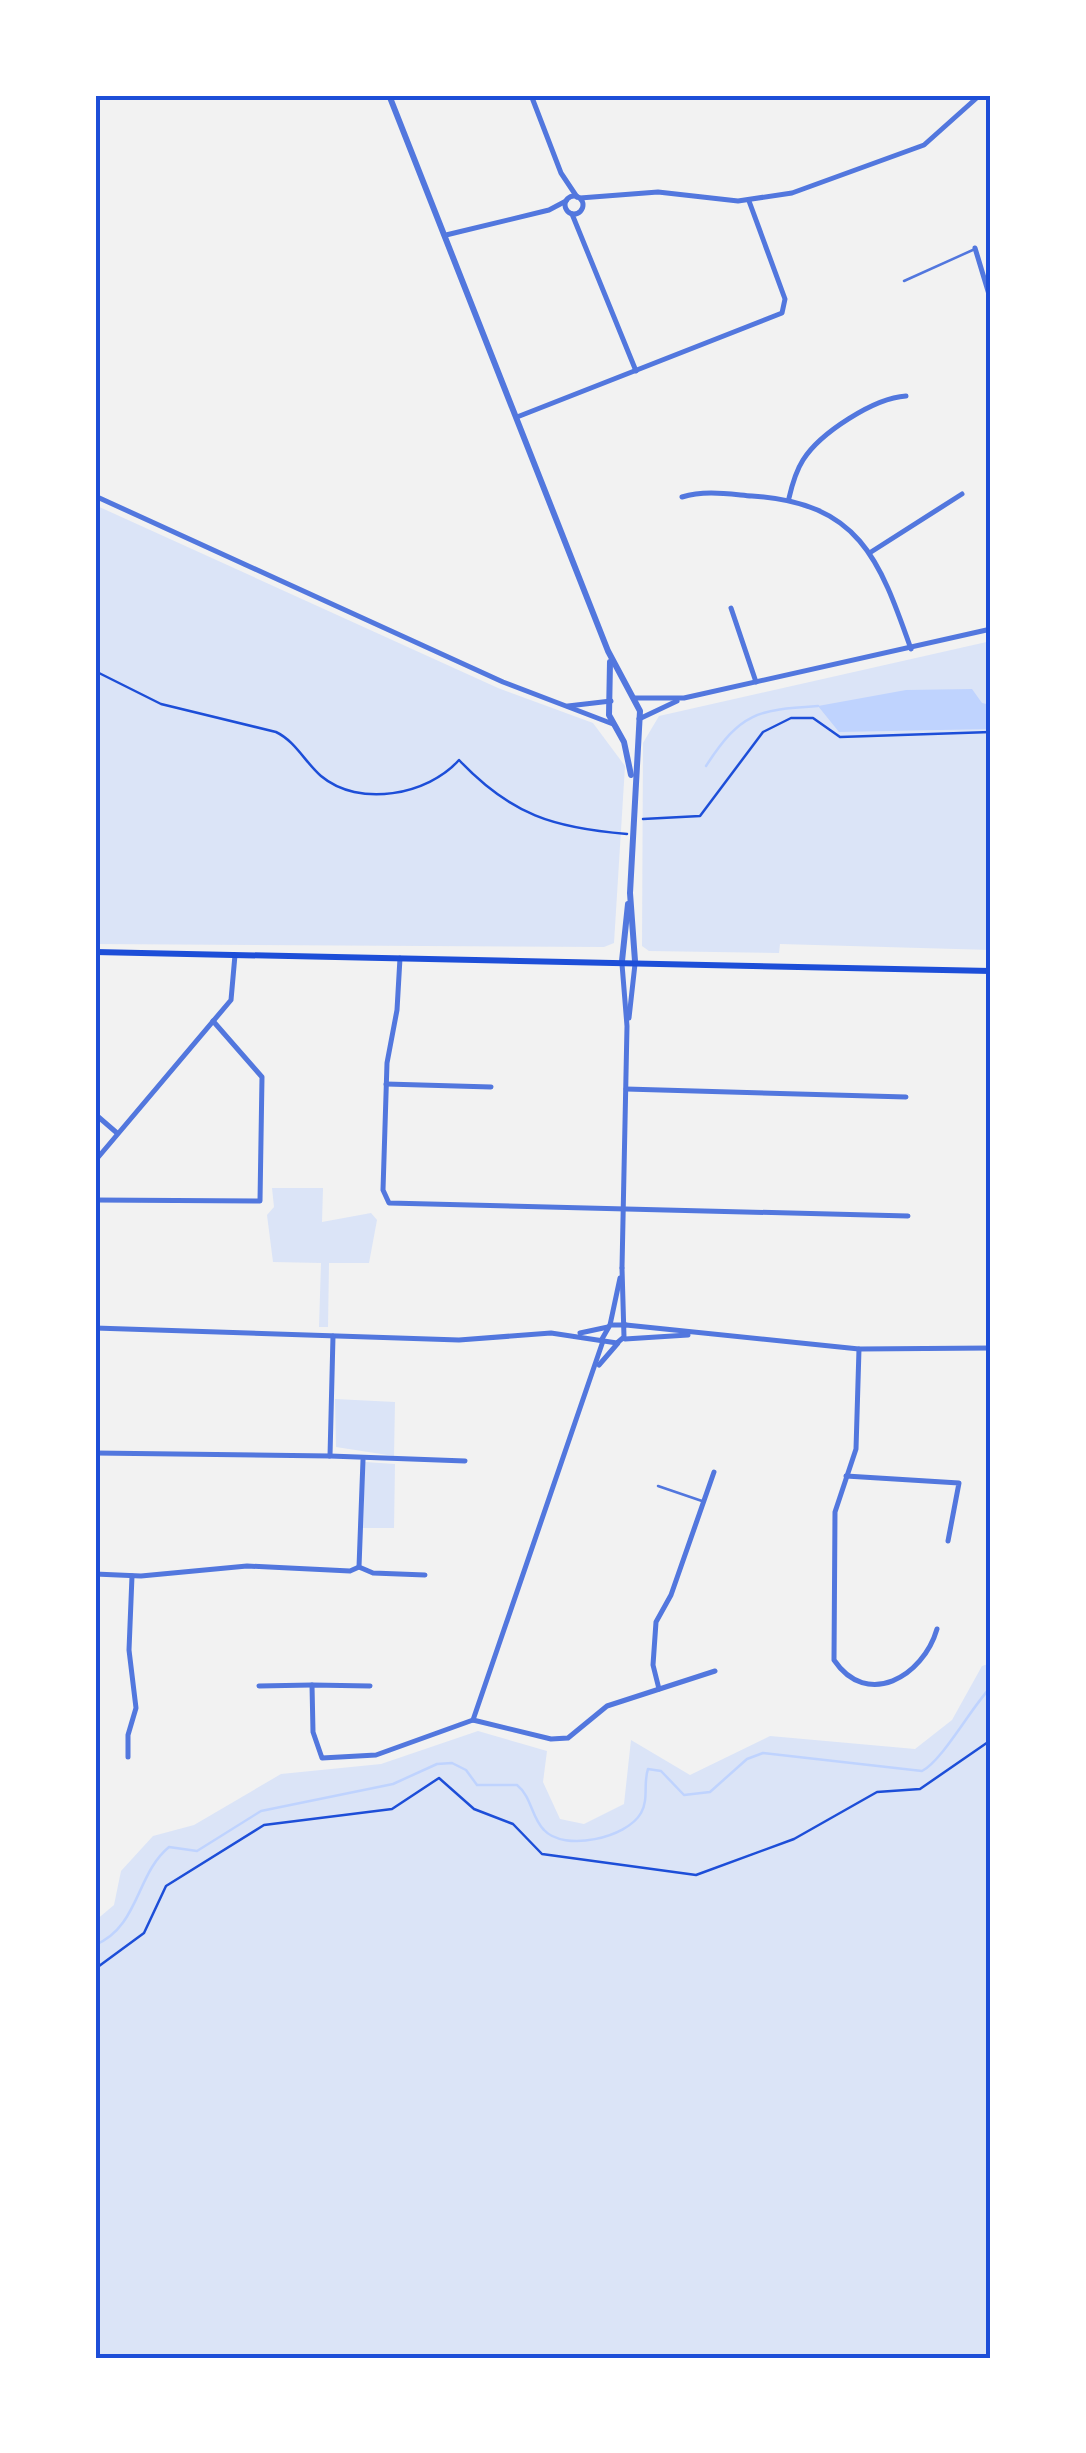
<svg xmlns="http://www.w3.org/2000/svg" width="1086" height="2453" font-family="Literata,serif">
<rect width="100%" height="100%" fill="#f2f2f2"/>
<g fill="#dbe4f7">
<path d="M95 505 498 688 593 723 625 766 614 943 604 947 95 944Z"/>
<path d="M991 641V950L780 944 779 953 649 951 642 946 643 743 659 716Z"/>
<path d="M272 1188H323L322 1222 371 1213 377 1220 369 1263H329L328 1327H319L321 1263 273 1262 267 1215 274 1207Z"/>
<path d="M335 1399 395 1402 394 1456 336 1447Z"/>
<path d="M365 1462 395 1464 394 1528H363Z"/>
<path d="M991 1663V2358H95V1921L114 1905 121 1871 153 1836 194 1825 281 1774 381 1764 478 1731 547 1751 543 1782 560 1819 584 1824 624 1804 631 1740 690 1775 770 1736 915 1749 952 1720 982 1666Z"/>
</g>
<path fill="#bfd3fe" d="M972 689 982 703 991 705V729L839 732 818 706 906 690Z"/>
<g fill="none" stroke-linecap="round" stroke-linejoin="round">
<g stroke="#bfd3fe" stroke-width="2.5">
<path d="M706 766C741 712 757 710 818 706"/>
<path d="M95 1945C139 1927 136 1874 169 1847L197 1851 261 1811 393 1784 437 1764 452 1763 466 1770 477 1785H517C532 1797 531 1817 544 1830 564 1852 627 1838 641 1813 649 1799 643 1783 648 1769L661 1771 684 1795 710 1792 747 1759 763 1753 922 1771C943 1760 972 1706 991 1687"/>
</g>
<g stroke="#1d4ed8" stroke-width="2.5">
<path d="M95 671 161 704 276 732C295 741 305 762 321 776 359 808 428 795 459 760 511 815 554 828 627 834"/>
<path d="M643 819 700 816 763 732 791 718H813L840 737 991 732"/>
<path d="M95 1969 144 1933 166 1886 264 1825 392 1809 439 1778 474 1809 513 1824 542 1854 696 1875 794 1839 877 1792 920 1789 991 1740"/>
</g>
<g stroke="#5277de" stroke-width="2.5">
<path d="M904 281 975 249"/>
<path d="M658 1486 702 1501"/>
</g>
<g stroke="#5277de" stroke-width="5">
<path d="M531 95 561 173 577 197"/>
<circle cx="574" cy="205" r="9"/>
<path d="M580 198 658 192 738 201 792 193 924 145 980 95"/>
<path d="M572 214 636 371"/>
<path d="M446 235 549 210 566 201"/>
<path d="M975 248 991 301"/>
<path d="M517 417 782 313 785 299 749 201"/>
<path d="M95 496 503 682 613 724"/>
<path d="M682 497C705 490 728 494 752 496 859 503 879 558 911 649"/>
<path d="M789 498C792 485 796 471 803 460 820 433 874 398 906 396"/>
<path d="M871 552 962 494"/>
<path d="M731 608 756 682"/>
<path d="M635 698H684L991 629"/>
<path d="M568 706 611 701"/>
<path d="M639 719 677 701"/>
<path d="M400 958 397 1010 387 1063 383 1190 389 1203 908 1216"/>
<path d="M629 1018 635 964"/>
<path d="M386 1084 491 1087"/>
<path d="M626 1089 906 1097"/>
<path d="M95 1114 117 1133"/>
<path d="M95 1161 231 1000 235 955"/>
<path d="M95 1200 260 1201 262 1077 213 1021"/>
<path d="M622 1268 627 1026 622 964"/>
<path d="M610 1325 620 1278"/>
<path d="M626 1325 859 1349 991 1348"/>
<path d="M95 1328 459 1340 551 1333 617 1343 624 1337 622 1268"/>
<path d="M580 1333 608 1327"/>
<path d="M602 1339 610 1325H626"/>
<path d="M625 1339 688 1335"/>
<path d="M859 1349 856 1449 835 1512 834 1660C867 1709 923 1677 937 1629"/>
<path d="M599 1365 618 1343"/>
<path d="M95 1453 330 1456 333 1336"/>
<path d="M330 1456 465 1461"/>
<path d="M363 1460 359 1567 373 1573 425 1575"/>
<path d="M846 1476 959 1483 948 1541"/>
<path d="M95 1574 141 1576 247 1566 350 1571 359 1567"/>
<path d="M259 1686 312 1685"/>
<path d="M370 1686 312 1685 313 1732 322 1758 376 1755 473 1720"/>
<path d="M659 1689 653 1665 656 1622 671 1595 714 1472"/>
<path d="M473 1720 603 1341"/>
<path d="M473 1720 551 1739 568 1738 607 1706 715 1671"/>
<path d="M128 1757V1735L136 1708 129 1650 132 1576"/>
</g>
<g stroke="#5277de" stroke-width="6">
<path d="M389 95 608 651 640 711 630 893 635 961"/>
<path d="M610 662 609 715 624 742 631 775"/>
<path d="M622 961 628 904"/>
</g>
<path stroke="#1d4ed8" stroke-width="6" d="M95 952 991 971"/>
</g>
<rect width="1086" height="2453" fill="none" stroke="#ffffff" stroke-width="195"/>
<rect x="98" y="98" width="890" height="2258" fill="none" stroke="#1d4ed8" stroke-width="4"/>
</svg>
